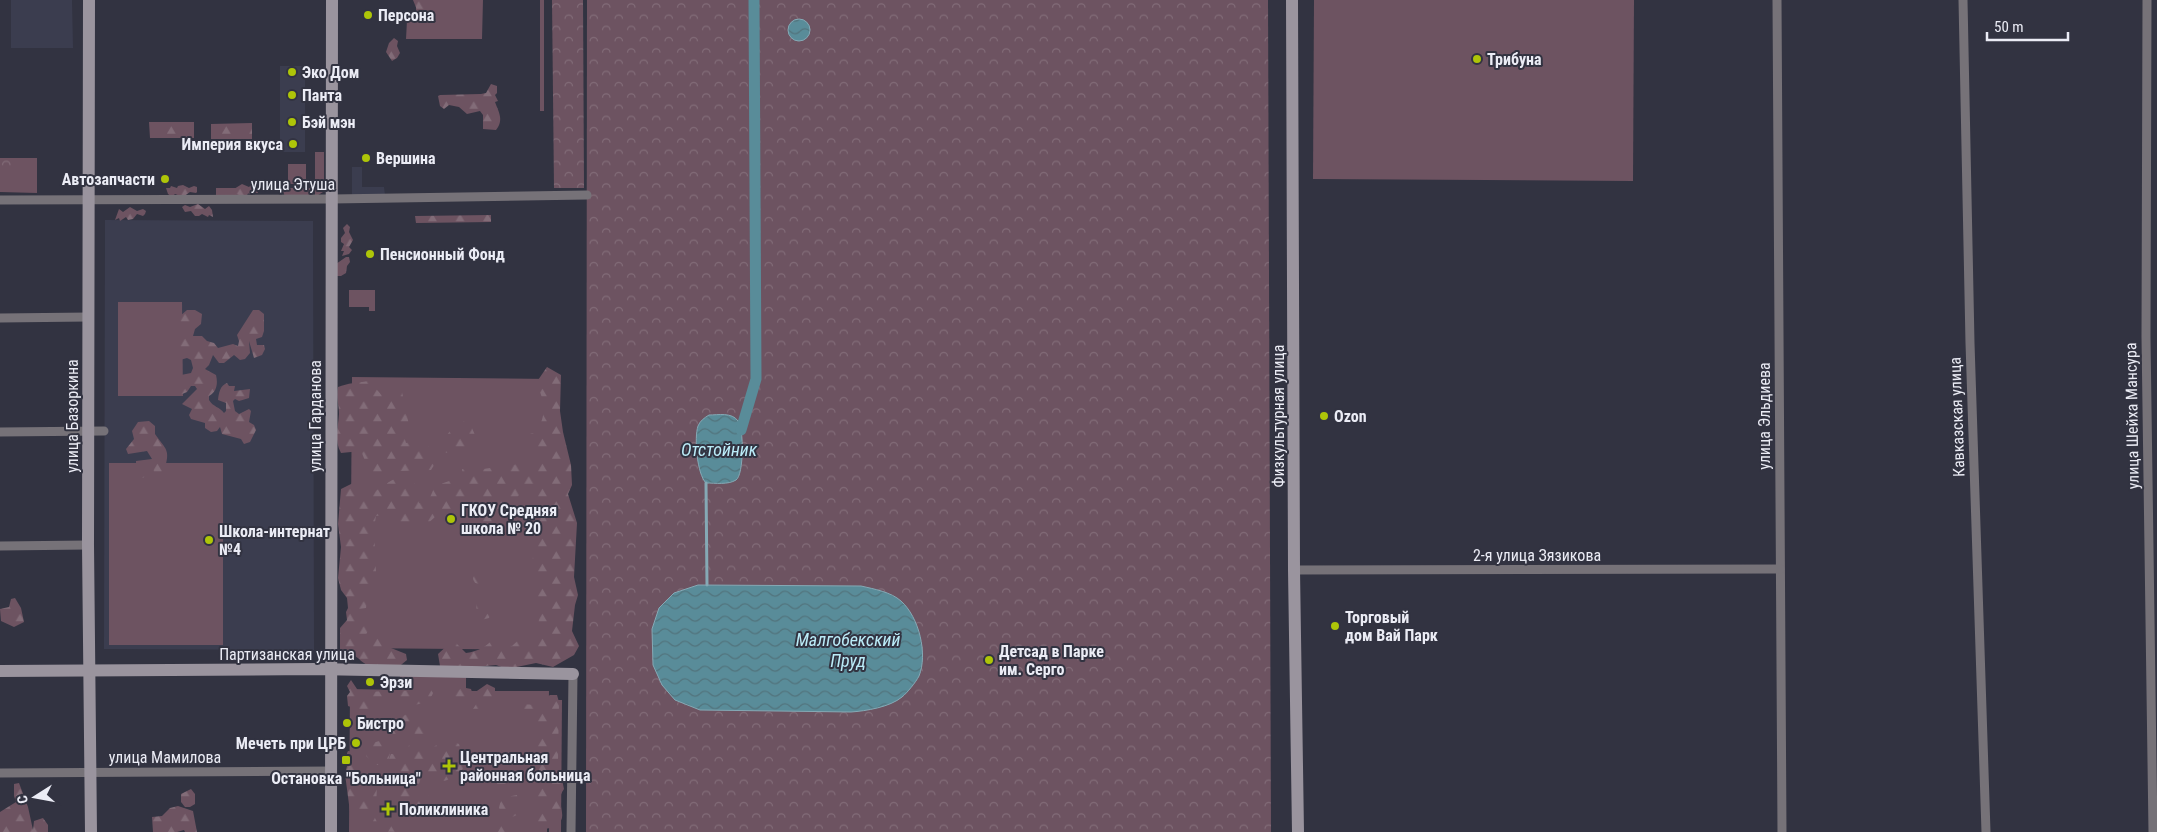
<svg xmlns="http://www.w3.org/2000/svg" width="2157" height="832" font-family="'Roboto Condensed',sans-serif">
<defs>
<pattern id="forest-firs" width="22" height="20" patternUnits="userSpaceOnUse" patternTransform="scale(1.25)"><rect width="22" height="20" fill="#6d5361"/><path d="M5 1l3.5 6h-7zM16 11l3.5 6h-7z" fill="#826c78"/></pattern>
<pattern id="park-crowns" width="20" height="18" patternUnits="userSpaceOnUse" patternTransform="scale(1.25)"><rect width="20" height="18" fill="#6d5361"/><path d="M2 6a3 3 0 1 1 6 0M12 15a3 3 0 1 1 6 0" fill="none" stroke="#826c78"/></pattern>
<pattern id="water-waves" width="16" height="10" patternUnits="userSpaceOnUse" patternTransform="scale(1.25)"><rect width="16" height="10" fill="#598c99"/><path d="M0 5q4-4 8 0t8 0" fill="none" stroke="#52747d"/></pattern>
</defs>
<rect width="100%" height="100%" fill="#323341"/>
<g fill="#3b3d4f">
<path d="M11 0H72L73 48H11Z"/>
<rect x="280" y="66" width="25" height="86"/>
<path d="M352 167H362V187H384L385 195H352Z"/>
<path d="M105 220 313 221 314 650 104 649Z"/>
</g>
<g fill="#6d5361">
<path d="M416 0H483L482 39H406L407 20 416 19Z"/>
<rect x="540" y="0" width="4" height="111"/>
<path d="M1314 0H1634L1633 181 1313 179Z"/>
<path d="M315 152H324V186L323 192 315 197Z"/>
<path d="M0 158H37V193L0 192Z"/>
<rect x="288" y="164" width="18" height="20"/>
<path d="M216 188H251L246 197H216Z"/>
<path d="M282 188H310V198L285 197Z"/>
<path d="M349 290H375V311H369V307H349Z"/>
<path d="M118 302H182L183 396H118Z"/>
<path d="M352 377 552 379 549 650 350 648Z"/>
<rect x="109" y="463" width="114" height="182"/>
<path d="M400 674 466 675V691H549L547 832H349L350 689 400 690Z"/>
<path d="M551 700H562L561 832H549Z"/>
</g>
<g fill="url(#forest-firs)">
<path d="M413 0H425L428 2V12L425 15H419Z"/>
<path d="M394 38 398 41 397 46 400 53 397 58 392 61 386 52 389 43Z"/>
<path d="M491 84 497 86V93L495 95 498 101 495 102C499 113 504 120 496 130L483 129V115L480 111 467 114 459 107 449 105 444 109 440 106 438 96 440 95 481 94 486 93Z"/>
<path d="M149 122H194V138H150Z"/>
<path d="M252 123V139H211V124Z"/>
<path d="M242 184 249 187 252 184 256 187 258 193H254L253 195 247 193V195L241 196 235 193 230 195 227 194 226 191 229 188 234 189Z"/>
<path d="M183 185 189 188 194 186 197 187V192L196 193 190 192 183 197 175 194 172 197 168 194 166 188H170L171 186 177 188 178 186Z"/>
<path d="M198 204 205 209 209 206 212 210 213 217 209 215 208 217 202 214 199 216H195L191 211 185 212 182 207 185 205 190 207Z"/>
<path d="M130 207 137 211 143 209 146 211 145 214 143 216 137 214 133 219 128 220 126 217 120 221 119 218 115 220 119 209 123 212Z"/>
<path d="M491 215V222L416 223 415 216Z"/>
<path d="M347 224 350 227 349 232 353 240 349 247 352 250 349 254 342 256 344 251H341L344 244 341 242V238L345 233 343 228Z"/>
<path d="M346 257H349L350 262 347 266 346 273 341 276H335L336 264Z"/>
<path d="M187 310H195L202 314 201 324 195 329 193 336H202L207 341 214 343 218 348 233 344 238 346 239 341 237 335 253 310H259L264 314V331L262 337 256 339 257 345H264L265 349 262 355 254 358 249 341 250 353 245 359 240 360 234 355 224 363H219L213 355 209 365 205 369 216 375C218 383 217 392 209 396V400C213 407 220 407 224 413L226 411V403L218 400C219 392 220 386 227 383L229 386H235L234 391 250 389 249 398 239 401 235 399 233 401 235 411 239 414 249 409 251 411 249 422 254 425 256 430 250 442 244 444 241 439 222 434 220 427 217 431 211 432 205 428V423L191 419 189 415 192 409 182 404 197 389 195 386H191L187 392 180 395 176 392V376L191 373 193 368 191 360 187 358 180 360 181 348 177 335 181 332 180 316Z"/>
<path d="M547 367 561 375 560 411 563 432 571 465 572 485 568 494 577 523 574 577 578 595 575 605 572 631 579 646 574 655 553 667 536 663 507 669 496 665 476 667 440 666 438 654 450 643H456L466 653C479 651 486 647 495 637L502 639 504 644 512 646 524 635 530 642 535 640 540 614 536 610 535 584 532 574 533 554 540 540 536 533 543 526 540 521 541 516 537 510 536 494C529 490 525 491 518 496L516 501 518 506C511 516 489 529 476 527 468 519 472 507 469 497L460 503 453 515 442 518 435 517 426 525 421 524 424 516 422 515C410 526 394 526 383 515L376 516 374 528 376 572 372 595 367 602 366 608 360 609 356 613 372 624 364 638 368 645 373 644 375 637 384 634 387 638 386 646 406 654 407 660 396 669C387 668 376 668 368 665 359 662 359 654 347 655L340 650V628L347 620 346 612 348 608 347 598 341 590 338 578 341 547 338 524 341 489 353 483 364 485 371 494C379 489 387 482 395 479L401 483 409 480 418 486 422 494 419 503 424 504 428 502 435 486 452 480 464 484 462 469 476 470 532 462 537 457 533 450 530 434 537 432C547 412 545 402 536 383Z"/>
<path d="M368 381 382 395H394L402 392 409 425 402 429 406 443 419 440 429 447 436 462 431 470 400 471 383 477H375L369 470 361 451 341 453C334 440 338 429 339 414 339 405 336 397 338 387 348 383 357 383 368 381Z"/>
<path d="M149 421 155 426V434C166 450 171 449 164 471L158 473 154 472 153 468 143 478H140L136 472V461L152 459 147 451 128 454 126 449 134 439 132 431 138 422Z"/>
<path d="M464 421 472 428 477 440 473 448 467 447 458 454C448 453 441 454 438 443L444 439 450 431Z"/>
<circle cx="479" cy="578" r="6"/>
<path d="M488 597 493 601V610L489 618 481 620 477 619 476 600Z"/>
<path d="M15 598 21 608 24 622 14 627 1 621 0 609 9 607 11 599Z"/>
<path d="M351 680 359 692 431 690 433 693C429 706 409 705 398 708L397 702 390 700 382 705 377 706 373 714 360 717 357 715 354 708 348 706 347 696 350 692 347 686Z"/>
<path d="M487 684 495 688V693L498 695C497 706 487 717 475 715L473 709 477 703 474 693Z"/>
<path d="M466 688 471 689 473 695 470 700 460 707 453 705 451 697 460 689Z"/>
<path d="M550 695H557L559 702 558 760 564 789C551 805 580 824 540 830L533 824C538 813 536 807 535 796 534 790 538 771 540 764L537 760 538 743 533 749H530V743L536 731 529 721 525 718 522 704 536 705Z"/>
<path d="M407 714 427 719 428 738 421 749 432 748 446 739 459 744 465 765C462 773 447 783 438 781 434 780 432 775 429 772L426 776 422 774 419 784 421 787 427 784C429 793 429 798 424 805L412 806 410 808 399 806 395 792 399 774 394 770 389 759 391 754H402L411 743 408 738 414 735 415 731 413 727 406 729C404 736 405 740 398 744L396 739 393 740 388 762 385 765H376L371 771 372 774 376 777C378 791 376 803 374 816L379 826H397L401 832 368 831 366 815 353 816 350 812 345 774 348 762 347 753 348 751 355 752 356 762 365 768H369L371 761 366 756 372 743 387 739 389 737 388 733 381 730V726H393L397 719Z"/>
<path d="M501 755 505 759V769L509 771V783C505 788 504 791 506 797L517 795 519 814 508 819 505 832H483L484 826H494L495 817 502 813 499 808 501 798 496 802C494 792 492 763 497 756Z"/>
<path d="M19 783 28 807 33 830 34 821 43 818 48 825V832H0V812L16 802 14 796V784Z"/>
<path d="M191 789 195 794V804L190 807H185L181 802V794Z"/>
<path d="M178 806 193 811 197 832H185L184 830 177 832H153L152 817 162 816 170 808Z"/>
</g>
<g fill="url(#park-crowns)">
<path d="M552 0H583L584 188H554Z"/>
<path d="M587 0H1268L1271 832H586Z"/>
<path d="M0 158H13L14 168H0Z"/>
</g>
<g fill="url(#water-waves)" stroke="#85a9b5">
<circle cx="799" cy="30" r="11"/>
<path d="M709 415C718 415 732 412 738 421 744 428 744 475 736 480 728 485 715 483 706 483 697 474 694 438 698 426 700 421 704 418 709 415Z"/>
<path d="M698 585 861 586C874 589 891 592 901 601 919 617 928 654 919 676 916 682 907 693 902 697 890 707 866 711 851 712L700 710 675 700 662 685 653 665 652 629 659 608 674 593Z"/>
</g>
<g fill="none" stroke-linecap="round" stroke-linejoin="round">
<path stroke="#85a9b5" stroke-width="3" d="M706 483 707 585"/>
<path stroke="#598c99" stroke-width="11" d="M741 430 756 379 754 0"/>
<g stroke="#767278" stroke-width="9">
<path d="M1777 0 1782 832"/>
<path d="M1963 0 1970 343 1986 832"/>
<path d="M2147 0 2146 337 2153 832"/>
<path d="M0 200 332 199 587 195"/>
<path d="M0 318 89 317"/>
<path d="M0 432 104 431"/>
<path d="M0 546 88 545"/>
<path d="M1294 570 1780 569"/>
<path d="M0 773 331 771"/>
<path d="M571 832 573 674"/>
</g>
<g stroke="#9a949e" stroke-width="12">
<path d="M89 0 88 545 91 832"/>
<path d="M1292 0 1294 570 1298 832"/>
<path d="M0 671 316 669 573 674"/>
<path d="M331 832 332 0"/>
</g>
</g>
<g fill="#aec508" stroke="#323341" stroke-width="2">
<circle cx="368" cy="15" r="5"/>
<circle cx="1477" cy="59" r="5"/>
<circle cx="292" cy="72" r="5"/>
<circle cx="292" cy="95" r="5"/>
<circle cx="292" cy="122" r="5"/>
<circle cx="293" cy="144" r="5"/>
<circle cx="366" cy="158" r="5"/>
<circle cx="165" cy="179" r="5"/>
<circle cx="370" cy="254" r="5"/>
<circle cx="1324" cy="416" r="5"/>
<circle cx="451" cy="519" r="5"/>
<circle cx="209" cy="540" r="5"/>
<circle cx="1335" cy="626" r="5"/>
<circle cx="989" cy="660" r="5"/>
<circle cx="370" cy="682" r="5"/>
<circle cx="347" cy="723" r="5"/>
<circle cx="356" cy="743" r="5"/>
<rect x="341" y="755" width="10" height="10" rx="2.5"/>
<path d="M446.5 758.5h5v5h5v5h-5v5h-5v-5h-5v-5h5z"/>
<path d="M385.5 801.5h5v5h5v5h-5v5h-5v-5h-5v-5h5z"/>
</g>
<g text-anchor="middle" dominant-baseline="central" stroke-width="4" stroke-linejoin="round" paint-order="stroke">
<g font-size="16" font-weight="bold" fill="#ebecf5" stroke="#323341" text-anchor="start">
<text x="378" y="15">Персона</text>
<text x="1487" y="59">Трибуна</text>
<text x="302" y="72">Эко Дом</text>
<text x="302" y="95">Панта</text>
<text x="302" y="122">Бэй мэн</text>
<text x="283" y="144" text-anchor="end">Империя вкуса</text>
<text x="376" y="158">Вершина</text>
<text x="155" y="179" text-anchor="end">Автозапчасти</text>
<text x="380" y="254">Пенсионный Фонд</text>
<text x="1334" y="416">Ozon</text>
<text x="461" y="510">ГКОУ Средняя<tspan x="461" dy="18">школа № 20</tspan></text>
<text x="219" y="531">Школа-интернат<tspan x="219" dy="18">№4</tspan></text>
<text x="1345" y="617">Торговый<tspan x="1345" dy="18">дом Вай Парк</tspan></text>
<text x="999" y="651">Детсад в Парке<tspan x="999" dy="18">им. Серго</tspan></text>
<text x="380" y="682">Эрзи</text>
<text x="357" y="723">Бистро</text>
<text x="346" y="743" text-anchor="end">Мечеть при ЦРБ</text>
<text x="460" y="757">Центральная<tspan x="460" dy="18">районная больница</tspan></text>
<text x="346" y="778" text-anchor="middle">Остановка "Больница"</text>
<text x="399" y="809">Поликлиника</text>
</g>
<g font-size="16" fill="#ebecf5" stroke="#323341">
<text x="293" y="184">улица Этуша</text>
<text transform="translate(72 416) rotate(-90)">улица Базоркина</text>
<text transform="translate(315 416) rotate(-90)">улица Гарданова</text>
<text transform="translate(1278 416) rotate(-90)">Физкультурная улица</text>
<text transform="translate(1764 416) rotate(-90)">улица Эльдиева</text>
<text transform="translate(2132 416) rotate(-91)">улица Шейха Мансура</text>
<text transform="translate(1957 417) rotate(-92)">Кавказская улица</text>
<text x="1537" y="555">2-я улица Зязикова</text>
<text x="287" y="654">Партизанская улица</text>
<text x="165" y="757">улица Мамилова</text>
</g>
<g font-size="18" font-style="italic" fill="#bbecf8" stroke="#323341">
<text x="719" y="449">Отстойник</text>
<text x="848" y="639">Малгобекский<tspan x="848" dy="21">Пруд</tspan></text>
</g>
</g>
<g transform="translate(35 797) rotate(259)" stroke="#323341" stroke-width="4" paint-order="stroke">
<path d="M0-4L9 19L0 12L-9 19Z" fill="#ebecf5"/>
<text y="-8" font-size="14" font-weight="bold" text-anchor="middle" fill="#ebecf5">С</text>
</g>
<path d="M1987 32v8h81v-8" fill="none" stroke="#ebecf5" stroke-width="2.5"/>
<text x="1994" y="32" font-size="15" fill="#ebecf5" stroke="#323341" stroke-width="4" paint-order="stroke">50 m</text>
</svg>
